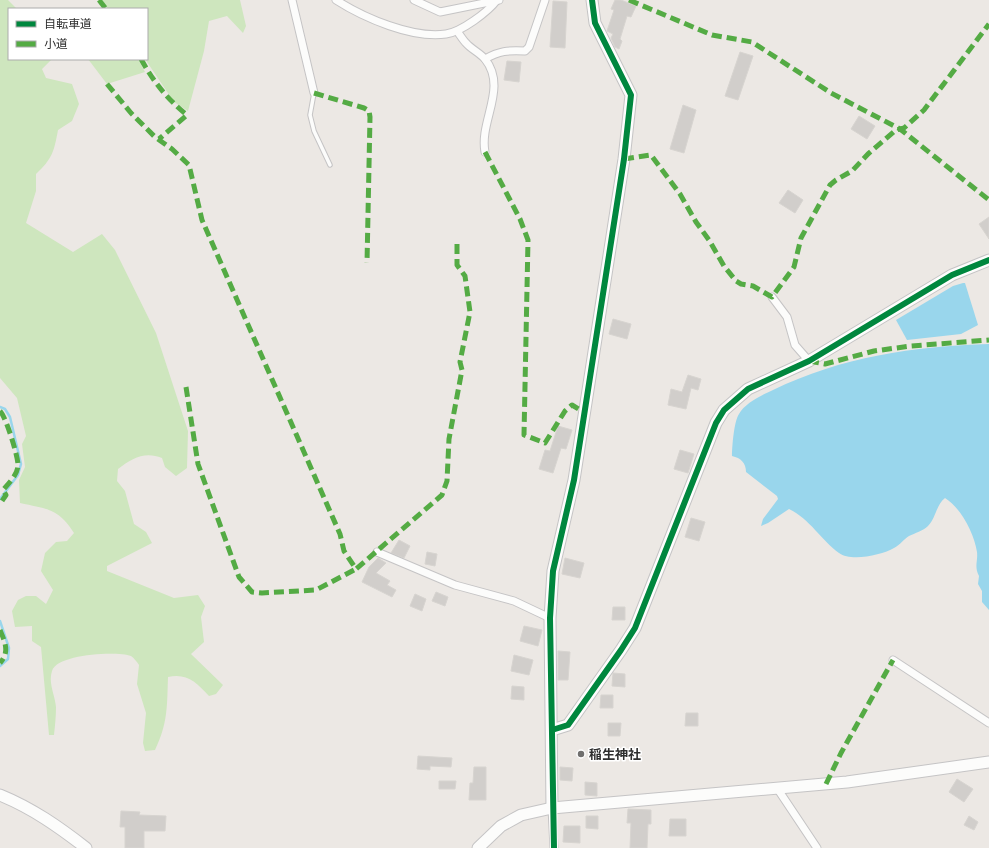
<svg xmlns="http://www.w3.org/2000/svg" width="989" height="848" font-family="Poppins,'Noto Sans JP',sans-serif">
<rect width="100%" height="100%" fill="#ece8e4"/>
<g fill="#cee6be">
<path d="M0 0H8L17 9H9V59H52L42 69 46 78 72 84 79 104 72 121 58 130C54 152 52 159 36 174V191L26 223 73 252 102 234 115 250 156 333 188 431 187 468 176 476 165 467 162 458C145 451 132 458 118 469L117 481 125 491 134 524 146 532 152 543 107 566V571L174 598 198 595 205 606 201 617 204 642 191 654 223 685 216 694 209 696C196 682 187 673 168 677 167 706 168 723 155 750L145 751 143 743 146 713 137 684 139 665C137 662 134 658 131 656 116 651 57 654 52 671 48 683 55 695 56 707 56 716 55 726 54 735H49L41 647 32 641V626L15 627 12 611 18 600 26 596H36L46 604 53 590 41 571 45 553 56 542 67 541 74 533C58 508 47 509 20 503L19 480 25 467 22 444 26 436 17 398 0 378Z"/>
<path d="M101 0H240L246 26 243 33 227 16 209 21 204 51 188 111 174 102 145 59H147V9H108Z"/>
<path d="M88 59H138L145 72 107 84Z"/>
</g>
<g fill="#99d6ec">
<path d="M963 283H965L978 325 961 334 907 340 896 320 953 286Z"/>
<path d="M989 344V610L982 602V591L978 584 979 576C974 567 978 561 977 552 974 533 961 508 945 498 936 505 936 518 928 526 923 531 915 533 909 536 904 539 900 545 894 548 882 555 851 562 839 553 821 540 810 519 789 509L768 523 761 526 763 519 778 499 777 496 746 472C746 463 741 458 732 456 732 447 734 421 739 414 745 403 762 395 773 390 841 357 914 346 989 344Z"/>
</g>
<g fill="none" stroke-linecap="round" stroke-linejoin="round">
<g stroke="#99d6ec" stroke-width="2.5">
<path d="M0 407 5 409 10 417 21 464 18 475 0 499"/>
<path d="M0 621 9 648 8 659 0 666"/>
</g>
</g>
<g fill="#d1cecb" stroke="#d7d4d0">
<path d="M615 0H621L636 6 631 17 627 16 620 39 622 41 619 49 615 47 611 38 613 34 607 31 614 10 611 9Z"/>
<path d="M553 1 567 2 565 48 550 47Z"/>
<path d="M740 52 753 56 738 100 725 96Z"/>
<path d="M507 61 521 62 519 82 504 80Z"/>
<path d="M683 105 696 110 684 153 670 149Z"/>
<path d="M859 116 875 126 867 139 851 129Z"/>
<path d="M788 190 803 200 795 213 779 203Z"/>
<path d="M989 217V239L979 224Z"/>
<path d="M613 319 631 324 627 339 609 334Z"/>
<path d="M688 375 701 379 698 390 691 388 686 409 668 405 671 389 682 392Z"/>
<path d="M558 426 572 430 566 449 561 448 553 473 539 469 545 450 550 451Z"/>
<path d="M680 450 694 454 688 473 674 469Z"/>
<path d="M691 518 705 522 699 541 685 537Z"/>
<path d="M399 540 410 546 404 558 391 553Z"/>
<path d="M427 552 437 554 435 566 425 564Z"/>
<path d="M378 558 386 563 376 573 390 581 387 585 396 590 392 597 362 582 369 567Z"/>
<path d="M565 558 584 563 580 578 562 574Z"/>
<path d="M436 592 448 597 445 606 432 601Z"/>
<path d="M415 594 426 599 422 611 410 606Z"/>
<path d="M613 607H625V620H612Z"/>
<path d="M524 626 542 630 538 646 520 641Z"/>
<path d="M558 651 570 652 568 680H558Z"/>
<path d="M514 655 533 660 529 675 511 671Z"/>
<path d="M613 673 625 674V687L612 686Z"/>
<path d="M512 686 524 687V700L511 699Z"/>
<path d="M601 695H613V708H600Z"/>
<path d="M686 713H698V726H685Z"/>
<path d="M608 723H621L620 736H608Z"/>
<path d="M418 756 452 758 451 767 430 766V770L417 769Z"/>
<path d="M474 767H486V800H469L470 783H473Z"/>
<path d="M560 767 573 768 572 781 560 780Z"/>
<path d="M957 779 973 789 964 802 949 792Z"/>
<path d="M439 781H456L455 789H439Z"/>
<path d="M585 782 597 783V796L585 795Z"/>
<path d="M628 809 651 810V824H648L647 848H630L631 823H627Z"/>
<path d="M121 811 140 812 139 815 166 816 165 831H144V848H125V827H120Z"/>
<path d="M586 816H598V829L586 828Z"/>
<path d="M969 816 978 822 974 830 964 825Z"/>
<path d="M670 819H686V836H669Z"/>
<path d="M564 826H580V843L563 842Z"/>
</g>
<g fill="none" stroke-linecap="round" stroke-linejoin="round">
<defs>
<path id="lane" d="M314 93 310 115 314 131 330 165"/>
<g id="street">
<path d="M292 0 314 93"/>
<path d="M336 0C364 18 413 39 446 34 461 32 488 12 497 0"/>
<path d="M414 0 440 12 499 0"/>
<path d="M457 31C460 35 463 40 466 43 471 49 480 53 485 59 508 88 479 121 485 152"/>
<path d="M485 59C499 51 508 50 525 51L529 47 545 0"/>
<path d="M772 297 787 317 795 345 809 361"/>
<path d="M377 552 455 585 514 601 550 618"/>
<path d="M893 660 989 723"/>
<path d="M777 788 817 848"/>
<path d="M552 808 554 848"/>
</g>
<g id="secondary">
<path d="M552 730 568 725 621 650 635 628 716 423 724 410 748 389 809 361 952 275 989 260"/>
<path d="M0 795C32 808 59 827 86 848"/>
<path d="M552 808 550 618 553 571 574 480 624 159 631 95 595 23 592 0"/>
<path d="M478 848 501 826 521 815 552 808 847 782 989 762"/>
</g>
</defs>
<use href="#lane" stroke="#c5c4c5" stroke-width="5.5"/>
<use href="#street" stroke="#c5c4c5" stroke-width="9"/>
<use href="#secondary" stroke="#c5c4c5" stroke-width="13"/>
<use href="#lane" stroke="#fcfcfb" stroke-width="3.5"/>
<use href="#street" stroke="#fcfcfb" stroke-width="7"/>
<use href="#secondary" stroke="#fcfcfb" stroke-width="11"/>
<g stroke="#54ab44" stroke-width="5" stroke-dasharray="10 5" stroke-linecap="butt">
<path d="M99 0 106 9"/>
<path d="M629 0 712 35 752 42 831 93 900 129 989 200"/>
<path d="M141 59C153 81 167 99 187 115L159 139"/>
<path d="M107 84 131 113 155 137 172 149 189 165 202 220 340 534 344 551 356 569 442 495 447 481 449 439 462 370 460 362 470 312 465 276 457 265V242"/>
<path d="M314 93 364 108 369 111 370 117 367 263"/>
<path d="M485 152 520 219 528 240 524 435 545 443 565 411 572 405 585 413"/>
<path d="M624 159 651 155 680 194 696 222 709 240 724 266 736 281 741 284 753 286 772 297 794 267 801 238 830 185 836 180 852 171 868 154 896 130 904 128 924 110 989 24"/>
<path d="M809 361 825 364 874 351 911 346 989 340"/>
<path d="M186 387 198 464 239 577 252 592 262 593 316 590 356 569"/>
<path d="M0 411C6 417 18 456 18 465 18 474 9 483 3 490L6 495 0 504"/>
<path d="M0 630C5 642 10 652 0 663"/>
<path d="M826 784 841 753 893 660"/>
</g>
<defs>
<g id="cycleway">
<path d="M552 730 568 725 621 650 635 628 716 423 724 410 748 389 809 361 952 275 989 260"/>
<path d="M554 848 550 618 553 571 574 480 624 159 631 95 595 23 592 0"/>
</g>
</defs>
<use href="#cycleway" stroke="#fff" stroke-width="8"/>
<use href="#cycleway" stroke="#00873e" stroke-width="6"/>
</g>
<circle fill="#706f6e" stroke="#fff" stroke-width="1.5" cx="581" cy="754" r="4"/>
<g text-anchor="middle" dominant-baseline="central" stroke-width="3" stroke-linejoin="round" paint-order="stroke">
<g font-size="13" font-weight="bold" fill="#2e2e2e" stroke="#fff" text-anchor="start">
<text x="589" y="754">稲生神社</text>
</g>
</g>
<rect x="8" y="8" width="140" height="52" fill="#ffffff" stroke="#ababab"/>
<rect x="16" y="21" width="20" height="6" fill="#00873e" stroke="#ababab"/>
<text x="44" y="28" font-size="12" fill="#2e2e2e">自転車道</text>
<rect x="16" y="41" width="20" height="6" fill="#54ab44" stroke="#ababab"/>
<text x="44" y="48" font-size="12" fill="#2e2e2e">小道</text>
</svg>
